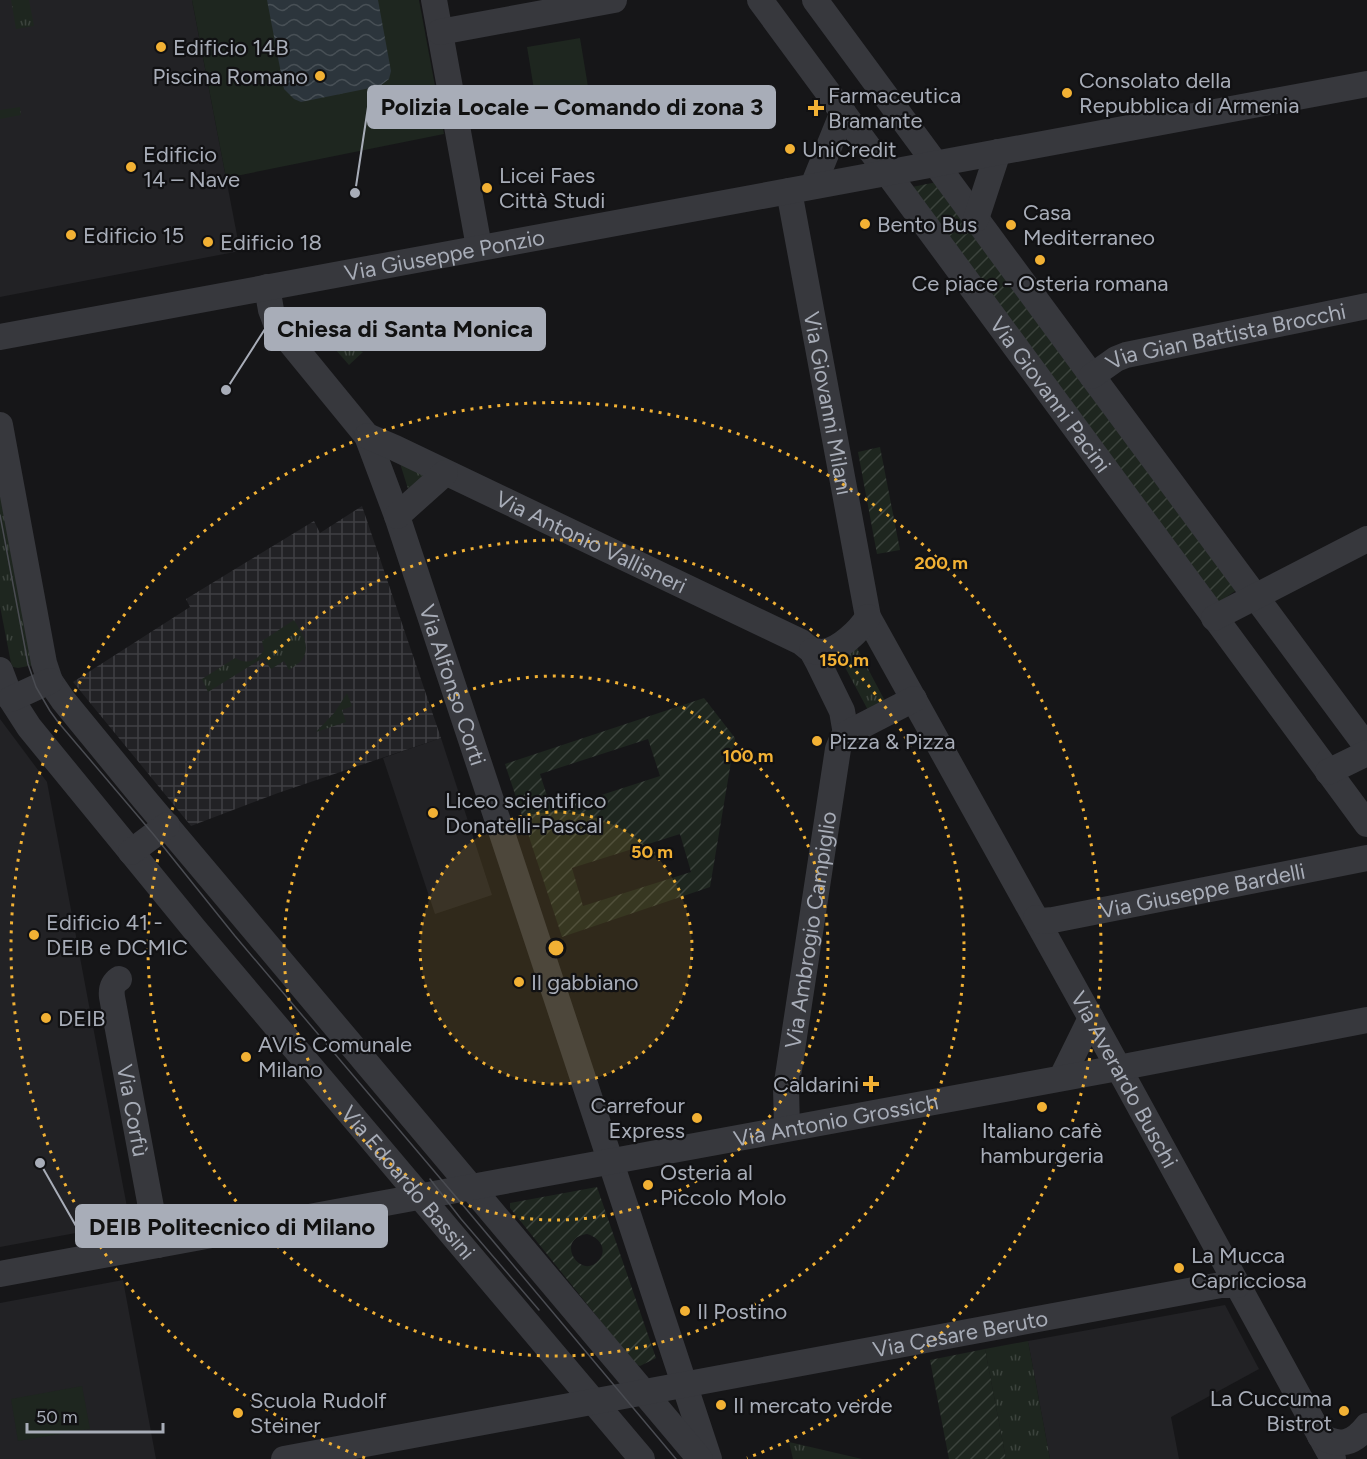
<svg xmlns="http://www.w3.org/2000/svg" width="1367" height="1459" font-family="Figtree,sans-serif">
<defs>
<pattern id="industrial-grid" width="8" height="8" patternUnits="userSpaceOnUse" patternTransform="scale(1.5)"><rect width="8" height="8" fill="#222225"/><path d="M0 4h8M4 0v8" fill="none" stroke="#3f3f43"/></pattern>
<pattern id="grass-tufts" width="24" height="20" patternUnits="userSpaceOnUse" patternTransform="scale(1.5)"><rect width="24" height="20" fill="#1e261f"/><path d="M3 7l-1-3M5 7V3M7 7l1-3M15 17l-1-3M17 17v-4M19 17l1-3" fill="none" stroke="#3c433d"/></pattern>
<pattern id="garden-furrows" width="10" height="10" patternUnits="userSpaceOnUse" patternTransform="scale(1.5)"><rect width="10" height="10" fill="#1e261f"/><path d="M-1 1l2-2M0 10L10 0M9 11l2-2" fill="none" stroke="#3c433d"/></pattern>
<pattern id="water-waves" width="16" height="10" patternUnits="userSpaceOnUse" patternTransform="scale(1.5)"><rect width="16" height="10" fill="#2c353c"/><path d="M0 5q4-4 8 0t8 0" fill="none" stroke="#485056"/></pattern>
</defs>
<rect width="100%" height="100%" fill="#161618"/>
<g fill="#222225">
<path d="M0 0H192L240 251 0 297Z"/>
<path d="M0 719 47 782 130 1223 0 1247Z"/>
<path d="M441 738 492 895 435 914 383 758Z"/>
<path d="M123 1280 156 1459H0V1303Z"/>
<path d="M1225 1305 1259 1369 1171 1417 1179 1459H1050L1028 1341Z"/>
</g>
<path fill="url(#industrial-grid)" d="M362 506 441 738 278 793 191 826 73 682 190 607 186 599 314 521 320 533Z"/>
<g fill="url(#grass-tufts)">
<path d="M11 0H29L34 26 16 29Z"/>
<path d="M20 107 21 115 0 119V110Z"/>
<path d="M328 341 363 352 349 365Z"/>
<path d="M398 457 434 473 410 495Z"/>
<path d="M0 460 34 665 18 668 13 667 11 663 0 606Z"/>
<path d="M294 620C302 633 312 647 301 661 298 664 293 667 289 670L284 661 271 669 263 658 208 692 202 679 235 658C247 665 257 661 264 650L262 641Z"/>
<path d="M866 636 868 639 856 646 886 703 869 712 839 656Z"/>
<path d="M347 693 352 706 342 710 346 722 316 732 335 712Z"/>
<path d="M1028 1341 1050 1459H1006L985 1349Z"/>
<path d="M789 1442 862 1459H793Z"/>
</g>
<g fill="url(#garden-furrows)" fill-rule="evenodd">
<path d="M937 182 1238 589 1215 605 907 188Z"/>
<path d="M880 447 900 550 877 554 858 452Z"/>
<path d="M704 698 735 738 710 887 562 937 505 764ZM648 739 660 776 552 811 540 774ZM680 834 691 872 583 906 572 868Z"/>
<path d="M597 1187 656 1358 640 1366 635 1364 510 1208V1203ZM587 1234C599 1237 608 1249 599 1260 581 1282 553 1239 587 1234Z"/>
<path d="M985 1349 1006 1459H949L930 1360Z"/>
</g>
<g fill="#1e261f">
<path d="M192 0H419L444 134 226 178Z"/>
<path d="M580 38 593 117 540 126 527 47Z"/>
<path d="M82 1386 90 1429 18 1441 11 1399Z"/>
</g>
<path fill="url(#water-waves)" d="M267 0H378L391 71 389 79 380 86 301 102 294 99 284 89Z"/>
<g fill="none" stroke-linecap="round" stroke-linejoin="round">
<g stroke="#37383d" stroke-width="26">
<path d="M434 0 479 247"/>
<path id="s1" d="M760 0 1367 824"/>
<path d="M815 0 1092 376 1367 747"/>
<path d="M440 32 614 0"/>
<path d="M813 186 843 112"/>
<path id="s2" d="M789 191 868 617 1107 1047 1333 1459"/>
<path d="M976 219 998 152"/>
<path id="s3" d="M267 287 271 310 277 326 367 436 397 516 709 1459"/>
<path id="s4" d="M0 337 1367 84"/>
<path id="s5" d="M1092 376 1116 359 1126 355 1367 306"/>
<path d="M0 425 44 663 50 681 63 700 145 800 700 1459"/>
<path id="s6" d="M367 436 395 448 801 642 812 651 818 662 842 711 846 734"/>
<path d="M397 516 445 473"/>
<path d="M1214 618 1367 539"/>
<path d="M812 651C815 651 818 652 822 652 839 651 860 630 868 617"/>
<path id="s7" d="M0 670 11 699 29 727 195 930 642 1459"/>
<path d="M11 699 50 681"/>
<path d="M1328 772 1367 753"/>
<path d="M131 852 167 825"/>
<path id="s8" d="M1036 918 1041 921 1053 920 1367 858"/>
<path id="s9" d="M119 979C112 984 111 989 112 997L158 1245"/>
<path d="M1062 1077 1091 1018"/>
<path id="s10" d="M787 1128 786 1089 838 749 842 739 846 734 914 699"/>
<path id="s11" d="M0 1274 1118 1068 1367 1020"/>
<path d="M1320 1436C1340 1447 1353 1444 1367 1426"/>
<path id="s12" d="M284 1459 1221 1285H1237"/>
</g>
<g stroke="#4a4c52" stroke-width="1.5">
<path d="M0 515 28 664 36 687 50 711 58 722 154 835 235 936 451 1191 676 1459"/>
<path d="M430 1179 461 1219 539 1310"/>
</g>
</g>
<circle cx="556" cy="948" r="136" fill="#f2b134" fill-opacity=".12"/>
<g fill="none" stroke="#f2b134" stroke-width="3" stroke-dasharray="3 6">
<circle cx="556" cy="948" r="136"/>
<circle cx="556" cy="948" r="272"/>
<circle cx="556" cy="948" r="408"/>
<path d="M365 1458A545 545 0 1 1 747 1458"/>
</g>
<g fill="#f2b134" stroke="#111113" stroke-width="2">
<circle cx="161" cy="47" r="6"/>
<circle cx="320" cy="76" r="6"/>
<circle cx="1067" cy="93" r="6"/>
<path d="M813 99h6v6h6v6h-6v6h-6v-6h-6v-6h6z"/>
<circle cx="790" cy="149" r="6"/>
<circle cx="131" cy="167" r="6"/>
<circle cx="487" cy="188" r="6"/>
<circle cx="865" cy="224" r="6"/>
<circle cx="1011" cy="225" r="6"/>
<circle cx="71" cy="235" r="6"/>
<circle cx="208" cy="242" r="6"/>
<circle cx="1040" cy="260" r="6"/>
<circle cx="817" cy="741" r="6"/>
<circle cx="433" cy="813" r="6"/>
<circle cx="34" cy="935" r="6"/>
<circle cx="519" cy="982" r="6"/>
<circle cx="46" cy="1018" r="6"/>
<circle cx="246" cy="1057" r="6"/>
<path d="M868 1075h6v6h6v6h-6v6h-6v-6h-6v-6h6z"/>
<circle cx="1042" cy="1107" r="6"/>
<circle cx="697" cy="1118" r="6"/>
<circle cx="648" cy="1185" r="6"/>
<circle cx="1179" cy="1268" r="6"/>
<circle cx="685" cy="1311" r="6"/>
<circle cx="721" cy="1405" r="6"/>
<circle cx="1344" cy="1411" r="6"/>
<circle cx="238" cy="1413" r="6"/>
</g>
<g text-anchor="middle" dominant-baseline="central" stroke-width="4.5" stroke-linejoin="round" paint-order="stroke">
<g font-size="22" fill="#a8adb8" stroke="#111113" text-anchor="start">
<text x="173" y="47">Edificio 14B</text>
<text x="308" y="76" text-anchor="end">Piscina Romano</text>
<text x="1079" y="80">Consolato della<tspan x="1079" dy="25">Repubblica di Armenia</tspan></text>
<text x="828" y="95">Farmaceutica<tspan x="828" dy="25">Bramante</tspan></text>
<text x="802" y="149">UniCredit</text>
<text x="143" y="154">Edificio<tspan x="143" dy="25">14 – Nave</tspan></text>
<text x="499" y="175">Licei Faes<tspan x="499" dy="25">Città Studi</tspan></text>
<text x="1023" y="212">Casa<tspan x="1023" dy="25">Mediterraneo</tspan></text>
<text x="877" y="224">Bento Bus</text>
<text x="83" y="235">Edificio 15</text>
<text x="220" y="242">Edificio 18</text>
<text x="1040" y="283" text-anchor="middle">Ce piace - Osteria romana</text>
<text x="829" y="741">Pizza &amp; Pizza</text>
<text x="445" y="800">Liceo scientifico<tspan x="445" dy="25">Donatelli-Pascal</tspan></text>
<text x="46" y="922">Edificio 41 -<tspan x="46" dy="25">DEIB e DCMIC</tspan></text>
<text x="531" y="982">Il gabbiano</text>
<text x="58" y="1018">DEIB</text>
<text x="258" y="1044">AVIS Comunale<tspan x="258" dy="25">Milano</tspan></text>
<text x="859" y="1084" text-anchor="end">Caldarini</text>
<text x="685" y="1105" text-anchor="end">Carrefour<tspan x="685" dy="25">Express</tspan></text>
<text x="1042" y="1130" text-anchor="middle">Italiano cafè<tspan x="1042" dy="25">hamburgeria</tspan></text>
<text x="660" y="1172">Osteria al<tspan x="660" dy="25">Piccolo Molo</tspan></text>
<text x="1191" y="1255">La Mucca<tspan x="1191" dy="25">Capricciosa</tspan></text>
<text x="697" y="1311">Il Postino</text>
<text x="1332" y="1398" text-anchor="end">La Cuccuma<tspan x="1332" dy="25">Bistrot</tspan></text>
<text x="250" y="1400">Scuola Rudolf<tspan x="250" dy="25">Steiner</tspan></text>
<text x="733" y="1405">Il mercato verde</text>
</g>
<g font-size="22" fill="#a8adb8" stroke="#111113">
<text stroke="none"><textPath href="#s4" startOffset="452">Via Giuseppe Ponzio</textPath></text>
<text stroke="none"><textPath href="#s5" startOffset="142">Via Gian Battista Brocchi</textPath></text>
<text stroke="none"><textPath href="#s1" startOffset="490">Via Giovanni Pacini</textPath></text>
<text stroke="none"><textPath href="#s2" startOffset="216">Via Giovanni Milani</textPath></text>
<text stroke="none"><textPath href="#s6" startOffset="248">Via Antonio Vallisneri</textPath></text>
<text stroke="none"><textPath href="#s3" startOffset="446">Via Alfonso Corti</textPath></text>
<text stroke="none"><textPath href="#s8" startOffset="170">Via Giuseppe Bardelli</textPath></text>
<text stroke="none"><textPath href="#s10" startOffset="200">Via Ambrogio Campiglio</textPath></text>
<text stroke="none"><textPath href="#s2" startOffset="962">Via Averardo Buschi</textPath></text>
<text stroke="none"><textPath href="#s9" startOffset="136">Via Corfù</textPath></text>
<text stroke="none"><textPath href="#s11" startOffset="850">Via Antonio Grossich</textPath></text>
<text stroke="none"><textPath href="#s7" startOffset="657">Via Edoardo Bassini</textPath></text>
<text stroke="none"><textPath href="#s12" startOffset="688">Via Cesare Beruto</textPath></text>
</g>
</g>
<circle cx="556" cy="948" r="9" fill="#f2b134" stroke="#111113" stroke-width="3"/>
<g font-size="18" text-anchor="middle" font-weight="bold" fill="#f2b134" stroke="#111113" stroke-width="4.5" stroke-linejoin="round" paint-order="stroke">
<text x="941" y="569">200 m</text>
<text x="844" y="666">150 m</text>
<text x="748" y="762">100 m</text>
<text x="652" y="858">50 m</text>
</g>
<path fill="none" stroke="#a8adb8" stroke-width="2" d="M355 193L368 107M226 390L265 329M40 1163L76 1226"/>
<g fill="#a8adb8" stroke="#111113" stroke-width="2">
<circle cx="355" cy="193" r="6"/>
<circle cx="226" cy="390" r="6"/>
<circle cx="40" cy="1163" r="6"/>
</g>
<g fill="#a8adb8" stroke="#a8adb8" stroke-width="2">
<rect x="368" y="86" width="407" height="42" rx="6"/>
<rect x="265" y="308" width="280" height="42" rx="6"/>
<rect x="76" y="1205" width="311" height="42" rx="6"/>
</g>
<g font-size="24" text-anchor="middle" font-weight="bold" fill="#111">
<text x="572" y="115">Polizia Locale – Comando di zona 3</text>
<text x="405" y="337">Chiesa di Santa Monica</text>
<text x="232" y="1235">DEIB Politecnico di Milano</text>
</g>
<path d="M27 1423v9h136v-9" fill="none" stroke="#a8adb8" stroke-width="3"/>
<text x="36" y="1423" font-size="18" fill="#a8adb8" stroke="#111113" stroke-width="4.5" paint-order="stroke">50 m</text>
</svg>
